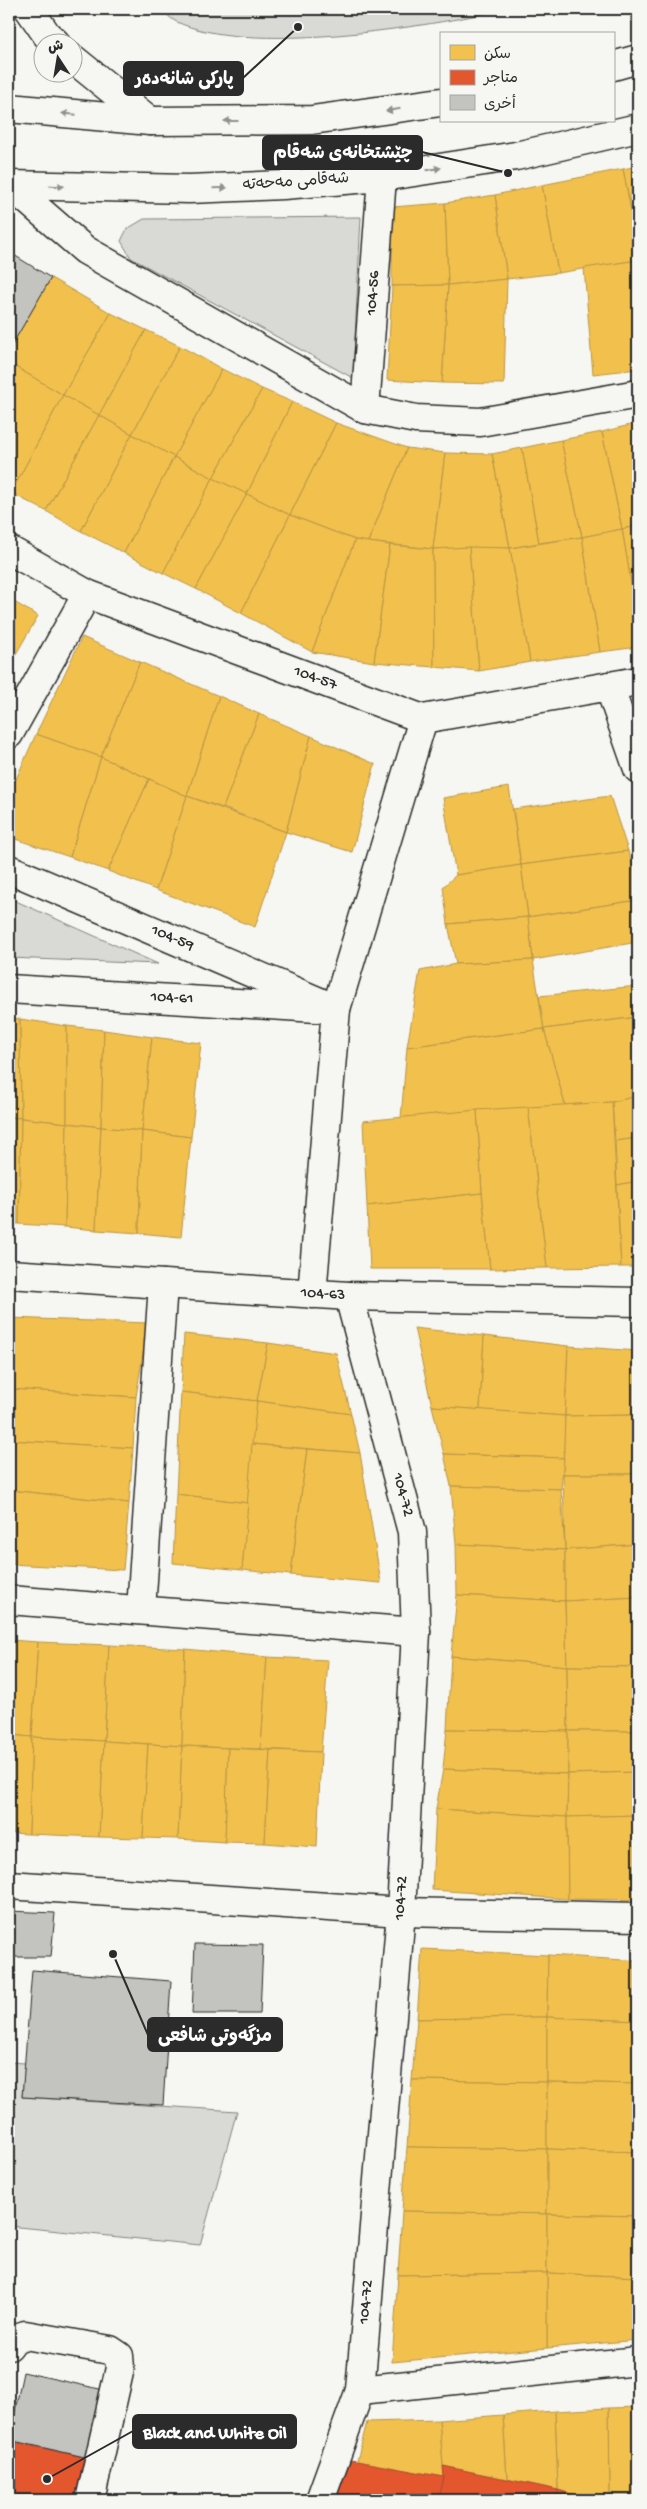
<svg xmlns="http://www.w3.org/2000/svg" width="647" height="2509" font-family="'Gochi Hand','Playpen Sans Arabic',sans-serif">
<rect width="100%" height="100%" fill="#f6f6f2"/>
<filter id="ink" filterUnits="userSpaceOnUse"><feTurbulence type="fractalNoise" baseFrequency=".02" numOctaves="2"/><feDisplacementMap in="SourceGraphic" scale="10" xChannelSelector="R" yChannelSelector="G"/><feConvolveMatrix kernelMatrix="1 2 1 2 8 2 1 2 1" color-interpolation-filters="sRGB"/></filter>
<g filter="url(#ink)">
<g fill="#d9d9d5" stroke="#828280">
<path d="M161 9H505C430 27 245 56 175 21 170 18 165 13 161 9Z"/>
<path d="M361 217 353 378 131 258 121 241 127 229 144 219Z"/>
<path d="M9 898 158 964 9 958Z"/>
<path d="M9 2062 25 2063 22 2097 237 2111 200 2245 9 2226Z"/>
</g>
<g fill="#f2c14e" stroke="#b69444">
<path d="M638 166V248L623 169Z"/>
<path d="M623 169 638 248V260L558 273 542 185Z"/>
<path d="M542 185 558 273 507 279 495 195Z"/>
<path d="M495 195 507 279 448 285 445 203Z"/>
<path d="M445 203 448 285 392 286V207Z"/>
<path d="M638 260V369L593 374 584 268Z"/>
<path d="M51 278 111 313 63 395 9 363V350Z"/>
<path d="M507 279 504 384 442 383 448 285Z"/>
<path d="M448 285 442 383 387 380 392 286Z"/>
<path d="M111 313 146 330 99 415 63 395Z"/>
<path d="M146 330 180 346 132 434 99 415Z"/>
<path d="M180 346 222 369 174 457 132 434Z"/>
<path d="M9 363 63 395 11 493 9 492Z"/>
<path d="M222 369 262 389 213 478 174 457Z"/>
<path d="M262 389 292 402 247 494 213 478Z"/>
<path d="M63 395 99 415 46 511 11 493Z"/>
<path d="M292 402 336 423 290 515 247 494Z"/>
<path d="M99 415 132 434 81 531 46 511Z"/>
<path d="M336 423 407 448 368 542 355 540 290 515Z"/>
<path d="M638 423V526L622 529 602 432Z"/>
<path d="M602 432 622 529 582 537 561 440Z"/>
<path d="M132 434 174 457 124 553 81 531Z"/>
<path d="M561 440 582 537 539 543 522 448Z"/>
<path d="M407 448 445 453 433 549 368 542Z"/>
<path d="M522 448 539 543 510 548 492 454Z"/>
<path d="M445 453 492 454 510 548 433 549Z"/>
<path d="M174 457 213 478 163 573 124 553Z"/>
<path d="M213 478 247 494 196 589 163 573Z"/>
<path d="M247 494 290 515 241 613 196 589Z"/>
<path d="M290 515 355 540 312 652 241 613Z"/>
<path d="M638 526V624L622 529Z"/>
<path d="M622 529 638 624V647L600 652 582 537Z"/>
<path d="M582 537 600 652 530 662 510 548Z"/>
<path d="M355 540 390 545 374 662 312 652Z"/>
<path d="M390 545 433 549 434 667 374 662Z"/>
<path d="M469 547 510 548 530 662 479 671Z"/>
<path d="M469 547 479 671 434 667 433 549Z"/>
<path d="M9 599 38 616 9 666Z"/>
<path d="M82 637 140 662 101 757 36 734Z"/>
<path d="M140 662 219 696 187 796 101 757Z"/>
<path d="M219 696 259 714 223 808 187 796Z"/>
<path d="M259 714 311 736 286 832 223 808Z"/>
<path d="M36 734 101 757 70 857 9 837V795Z"/>
<path d="M311 736 375 764 352 852 286 832Z"/>
<path d="M101 757 149 779 108 871 70 857Z"/>
<path d="M149 779 187 796 156 890 108 871Z"/>
<path d="M509 787 521 865 456 875 443 798Z"/>
<path d="M187 796 286 832 255 927 156 890Z"/>
<path d="M610 796 628 851 521 865 513 809Z"/>
<path d="M628 851 638 882V900L528 917 521 865Z"/>
<path d="M521 865 528 917 448 924 443 887 456 875Z"/>
<path d="M638 900V942L533 960 528 917Z"/>
<path d="M528 917 533 960 456 964 448 924Z"/>
<path d="M533 960 544 1029 407 1047 420 971 456 964Z"/>
<path d="M638 986V1017L544 1029 539 996Z"/>
<path d="M638 1017V1096L612 1102 565 1105 544 1029Z"/>
<path d="M9 1018 20 1019 21 1118 9 1117Z"/>
<path d="M20 1019 67 1026V1123L21 1118Z"/>
<path d="M67 1026 104 1030 101 1127 67 1123Z"/>
<path d="M544 1029 565 1105 401 1118 407 1047Z"/>
<path d="M104 1030 152 1037 142 1131 101 1127Z"/>
<path d="M152 1037 201 1043 191 1137 142 1131Z"/>
<path d="M638 1096V1138L615 1141 612 1102Z"/>
<path d="M612 1102 621 1267 547 1268 528 1107Z"/>
<path d="M528 1107 547 1268 490 1269 482 1193 477 1110Z"/>
<path d="M477 1110 482 1193 367 1206 363 1121Z"/>
<path d="M9 1117 21 1118 19 1224 9 1223Z"/>
<path d="M21 1118 67 1123 65 1227 19 1224Z"/>
<path d="M67 1123 101 1127 96 1230 65 1227Z"/>
<path d="M101 1127 142 1131 139 1233 96 1230Z"/>
<path d="M142 1131 191 1137 181 1237 139 1233Z"/>
<path d="M638 1138V1181L617 1185 615 1141Z"/>
<path d="M638 1181V1267H621L617 1185Z"/>
<path d="M482 1193 490 1269H370L367 1206Z"/>
<path d="M9 1318 148 1323 136 1397 9 1389Z"/>
<path d="M414 1328 484 1336 480 1410 432 1406Z"/>
<path d="M184 1334 268 1343 257 1401 181 1392Z"/>
<path d="M484 1336 568 1346 565 1416 480 1410Z"/>
<path d="M268 1343 336 1353 351 1414 257 1401Z"/>
<path d="M568 1346 638 1351V1415L565 1416Z"/>
<path d="M9 1389 136 1397 133 1448 9 1440Z"/>
<path d="M181 1392 257 1401 248 1503 176 1494Z"/>
<path d="M257 1401 351 1414 360 1453 252 1444Z"/>
<path d="M432 1406 565 1416 564 1458 444 1454Z"/>
<path d="M638 1415V1474H563L565 1416Z"/>
<path d="M9 1440 133 1448 129 1503 9 1490Z"/>
<path d="M252 1444 307 1449 291 1575 242 1570Z"/>
<path d="M307 1449 360 1453 381 1583 291 1575Z"/>
<path d="M444 1454 564 1458 561 1489 451 1486Z"/>
<path d="M563 1474H638V1544L565 1550Z"/>
<path d="M451 1486 561 1489 565 1550 456 1544Z"/>
<path d="M9 1490 129 1503 123 1570 9 1564Z"/>
<path d="M176 1494 248 1503 242 1570 173 1563Z"/>
<path d="M456 1544 565 1550V1601L457 1595Z"/>
<path d="M638 1544V1597L565 1601V1550Z"/>
<path d="M457 1595 565 1601 567 1666 451 1656Z"/>
<path d="M638 1597V1667L567 1666 565 1601Z"/>
<path d="M9 1640 38 1642 32 1737 9 1735Z"/>
<path d="M38 1642 109 1645 104 1741 32 1737Z"/>
<path d="M109 1645 185 1649 182 1746 104 1741Z"/>
<path d="M185 1649 267 1657 261 1749 182 1746Z"/>
<path d="M451 1656 567 1666 568 1731 447 1729Z"/>
<path d="M267 1657 328 1660 321 1752 261 1749Z"/>
<path d="M567 1666 638 1667V1731H568Z"/>
<path d="M447 1729 568 1731V1774L443 1769Z"/>
<path d="M568 1731H638V1772L568 1774Z"/>
<path d="M9 1735 32 1737 29 1834 9 1833Z"/>
<path d="M32 1737 104 1741 99 1837 29 1834Z"/>
<path d="M104 1741 148 1744 143 1838 99 1837Z"/>
<path d="M148 1744 182 1746 178 1839 143 1838Z"/>
<path d="M182 1746 228 1748 225 1842 178 1839Z"/>
<path d="M228 1748 270 1750 265 1843 225 1842Z"/>
<path d="M270 1750 321 1752 317 1847 265 1843Z"/>
<path d="M443 1769 568 1774 567 1817 436 1809Z"/>
<path d="M638 1772V1815L567 1817 568 1774Z"/>
<path d="M436 1809 567 1817 568 1899 432 1890Z"/>
<path d="M638 1815V1900L568 1899 567 1817Z"/>
<path d="M422 1949 548 1955 547 2017 417 2019Z"/>
<path d="M548 1955 638 1961V2021L547 2017Z"/>
<path d="M538 2017H547V2082L412 2080 417 2019Z"/>
<path d="M547 2017 638 2021V2084L547 2082Z"/>
<path d="M412 2080 547 2082V2149L407 2147Z"/>
<path d="M547 2082 638 2084V2152L547 2149Z"/>
<path d="M407 2147 547 2149V2214L402 2211Z"/>
<path d="M547 2149 638 2152V2216L547 2214Z"/>
<path d="M402 2211 547 2214V2273L398 2275Z"/>
<path d="M547 2214 638 2216V2277L547 2273Z"/>
<path d="M547 2273 638 2277V2340L547 2348Z"/>
<path d="M547 2273V2348L392 2362 398 2275Z"/>
<path d="M638 2407V2500H610L609 2408Z"/>
<path d="M609 2408 610 2500H591L558 2490 555 2411Z"/>
<path d="M555 2411 558 2490 507 2479 503 2415Z"/>
<path d="M503 2415 507 2479 443 2466 439 2420Z"/>
<path d="M439 2420 444 2477 357 2461 367 2422Z"/>
</g>
<g fill="#e4572e" stroke="#ac4a2d">
<path d="M9 2441 89 2458 80 2500H9Z"/>
<path d="M345 2459 444 2477 439 2500H334Z"/>
<path d="M443 2466 558 2490 557 2500H439L444 2477Z"/>
<path d="M558 2490 591 2500H557Z"/>
</g>
<g fill="#c3c3c0" stroke="#2b2b2b">
<path d="M9 252 51 278 9 350Z"/>
<path d="M9 1911 55 1913 51 1957H9Z"/>
<path d="M195 1944 263 1945 260 2014H192Z"/>
<path d="M32 1970 171 1981 163 2105 22 2097Z"/>
<path d="M23 2372 104 2390 89 2458 9 2440Z"/>
</g>
<g fill="none" stroke-linecap="round" stroke-linejoin="round">
<defs>
<g id="minor">
<path d="M10 185 85 250 365 409 416 419 480 422 638 394"/>
<path d="M365 409 382 177"/>
<path d="M9 550 87 594 423 719 638 681"/>
<path d="M609 686 638 769"/>
<path d="M9 734 87 594"/>
<path d="M9 869 336 1009"/>
<path d="M9 989 317 1008"/>
<path d="M9 1274 349 1296 638 1302"/>
<path d="M312 1294 336 1009 423 719"/>
<path d="M9 1600 416 1632"/>
<path d="M141 1610 163 1284"/>
<path d="M9 1885 401 1912 638 1917"/>
<path d="M9 2346 14 2339 25 2335 110 2350 119 2356 120 2368 90 2500"/>
<path d="M360 2390 638 2361"/>
<path d="M320 2500 360 2390 401 1912 416 1632 412 1532 349 1296"/>
</g>
<g id="major">
<path d="M29 9 47 35 55 42"/>
<path d="M72 58 150 121"/>
<path d="M613 66 638 59"/>
<path d="M9 108 150 121 312 120 441 102"/>
<path d="M9 185 189 189 283 185 382 177 516 156 638 128"/>
</g>
</defs>
<use href="#minor" stroke="#2b2b2b" stroke-width="31"/>
<use href="#major" stroke="#2b2b2b" stroke-width="31"/>
<use href="#minor" stroke="#f6f6f2" stroke-width="28"/>
<use href="#major" stroke="#f6f6f2" stroke-width="28"/>
</g>
<defs><path id="oneway-solid" d="M-6-.8H1V-3.2L6.5 0L1 3.2V.8H-6Z" transform="scale(1.25)"/></defs>
<g fill="#90908e">
<use href="#oneway-solid" transform="translate(393 110) rotate(171)"/>
<use href="#oneway-solid" transform="translate(69 114) rotate(-175)"/>
<use href="#oneway-solid" transform="translate(231 121) rotate(180)"/>
<use href="#oneway-solid" transform="translate(434 169) rotate(-9)"/>
<use href="#oneway-solid" transform="translate(57 186) rotate(1)"/>
<use href="#oneway-solid" transform="translate(220 188) rotate(-2)"/>
</g>
</g>
<g text-anchor="middle" dominant-baseline="central" stroke-width="5" stroke-linejoin="round" paint-order="stroke">
<g font-size="16" fill="#2b2b2b" stroke="#f6f6f2">
<text transform="translate(296 183) rotate(-4)">شەقامی مەحەتە</text>
<text transform="translate(374 293) rotate(-86)">104-56</text>
<text transform="translate(315 679) rotate(20)">104-57</text>
<text transform="translate(172 939) rotate(23)">104-59</text>
<text transform="translate(172 999) rotate(3)">104-61</text>
<text transform="translate(323 1295) rotate(3)">104-63</text>
<text transform="translate(402 1495) rotate(75)">104-72</text>
<text transform="translate(402 1898) rotate(-86)">104-72</text>
<text transform="translate(367 2302) rotate(-85)">104-72</text>
</g>
</g>
<path fill="none" stroke="#2b2b2b" stroke-width="2" d="M298 27L243 78M508 173L422 152M113 1954L148 2035M47 2479L133 2431"/>
<g fill="#2b2b2b" stroke="#f6f6f2" stroke-width="2">
<circle cx="298" cy="27" r="5"/>
<circle cx="508" cy="173" r="5"/>
<circle cx="113" cy="1954" r="5"/>
<circle cx="47" cy="2479" r="5"/>
</g>
<g fill="#2b2b2b" stroke="#2b2b2b" stroke-width="2">
<rect x="124" y="62" width="119" height="33" rx="5"/>
<rect x="263" y="136" width="159" height="33" rx="5"/>
<rect x="148" y="2018" width="134" height="33" rx="5"/>
<rect x="133" y="2415" width="163" height="33" rx="5"/>
</g>
<g font-size="18" text-anchor="middle" font-weight="bold" fill="#fff">
<text x="184" y="84">پارکی شانەدەر</text>
<text x="343" y="158">چێشتخانەی شەقام</text>
<text x="215" y="2041">مزگەوتی شافعی</text>
<text x="215" y="2438">Black and White Oil</text>
</g>
<rect width="647" height="2509" fill="none" stroke="#f6f6f2" stroke-width="30"/>
<rect x="15" y="15" width="617" height="2479" fill="none" stroke="#2b2b2b" stroke-width="2" filter="url(#ink)"/>
<rect x="440" y="32" width="175" height="90" fill="#f6f6f2" stroke="#a5a5a2"/>
<rect x="450" y="45" width="25" height="15" fill="#f2c14e" stroke="#a5a5a2"/>
<text x="484" y="58" font-size="15" fill="#2b2b2b">سكن</text>
<rect x="450" y="70" width="25" height="15" fill="#e4572e" stroke="#a5a5a2"/>
<text x="484" y="82" font-size="15" fill="#2b2b2b">متاجر</text>
<rect x="450" y="95" width="25" height="15" fill="#c3c3c0" stroke="#a5a5a2"/>
<text x="484" y="108" font-size="15" fill="#2b2b2b">أخرى</text>
<g transform="translate(58 58) rotate(348)"><circle r="24" fill="#f6f6f2" stroke="#a5a5a2"/>
<path d="M0-4L9 19L0 12L-9 19Z" fill="#2b2b2b"/>
<text y="-8" font-size="14" font-weight="bold" text-anchor="middle" fill="#2b2b2b">ش</text>
</g>
</svg>
